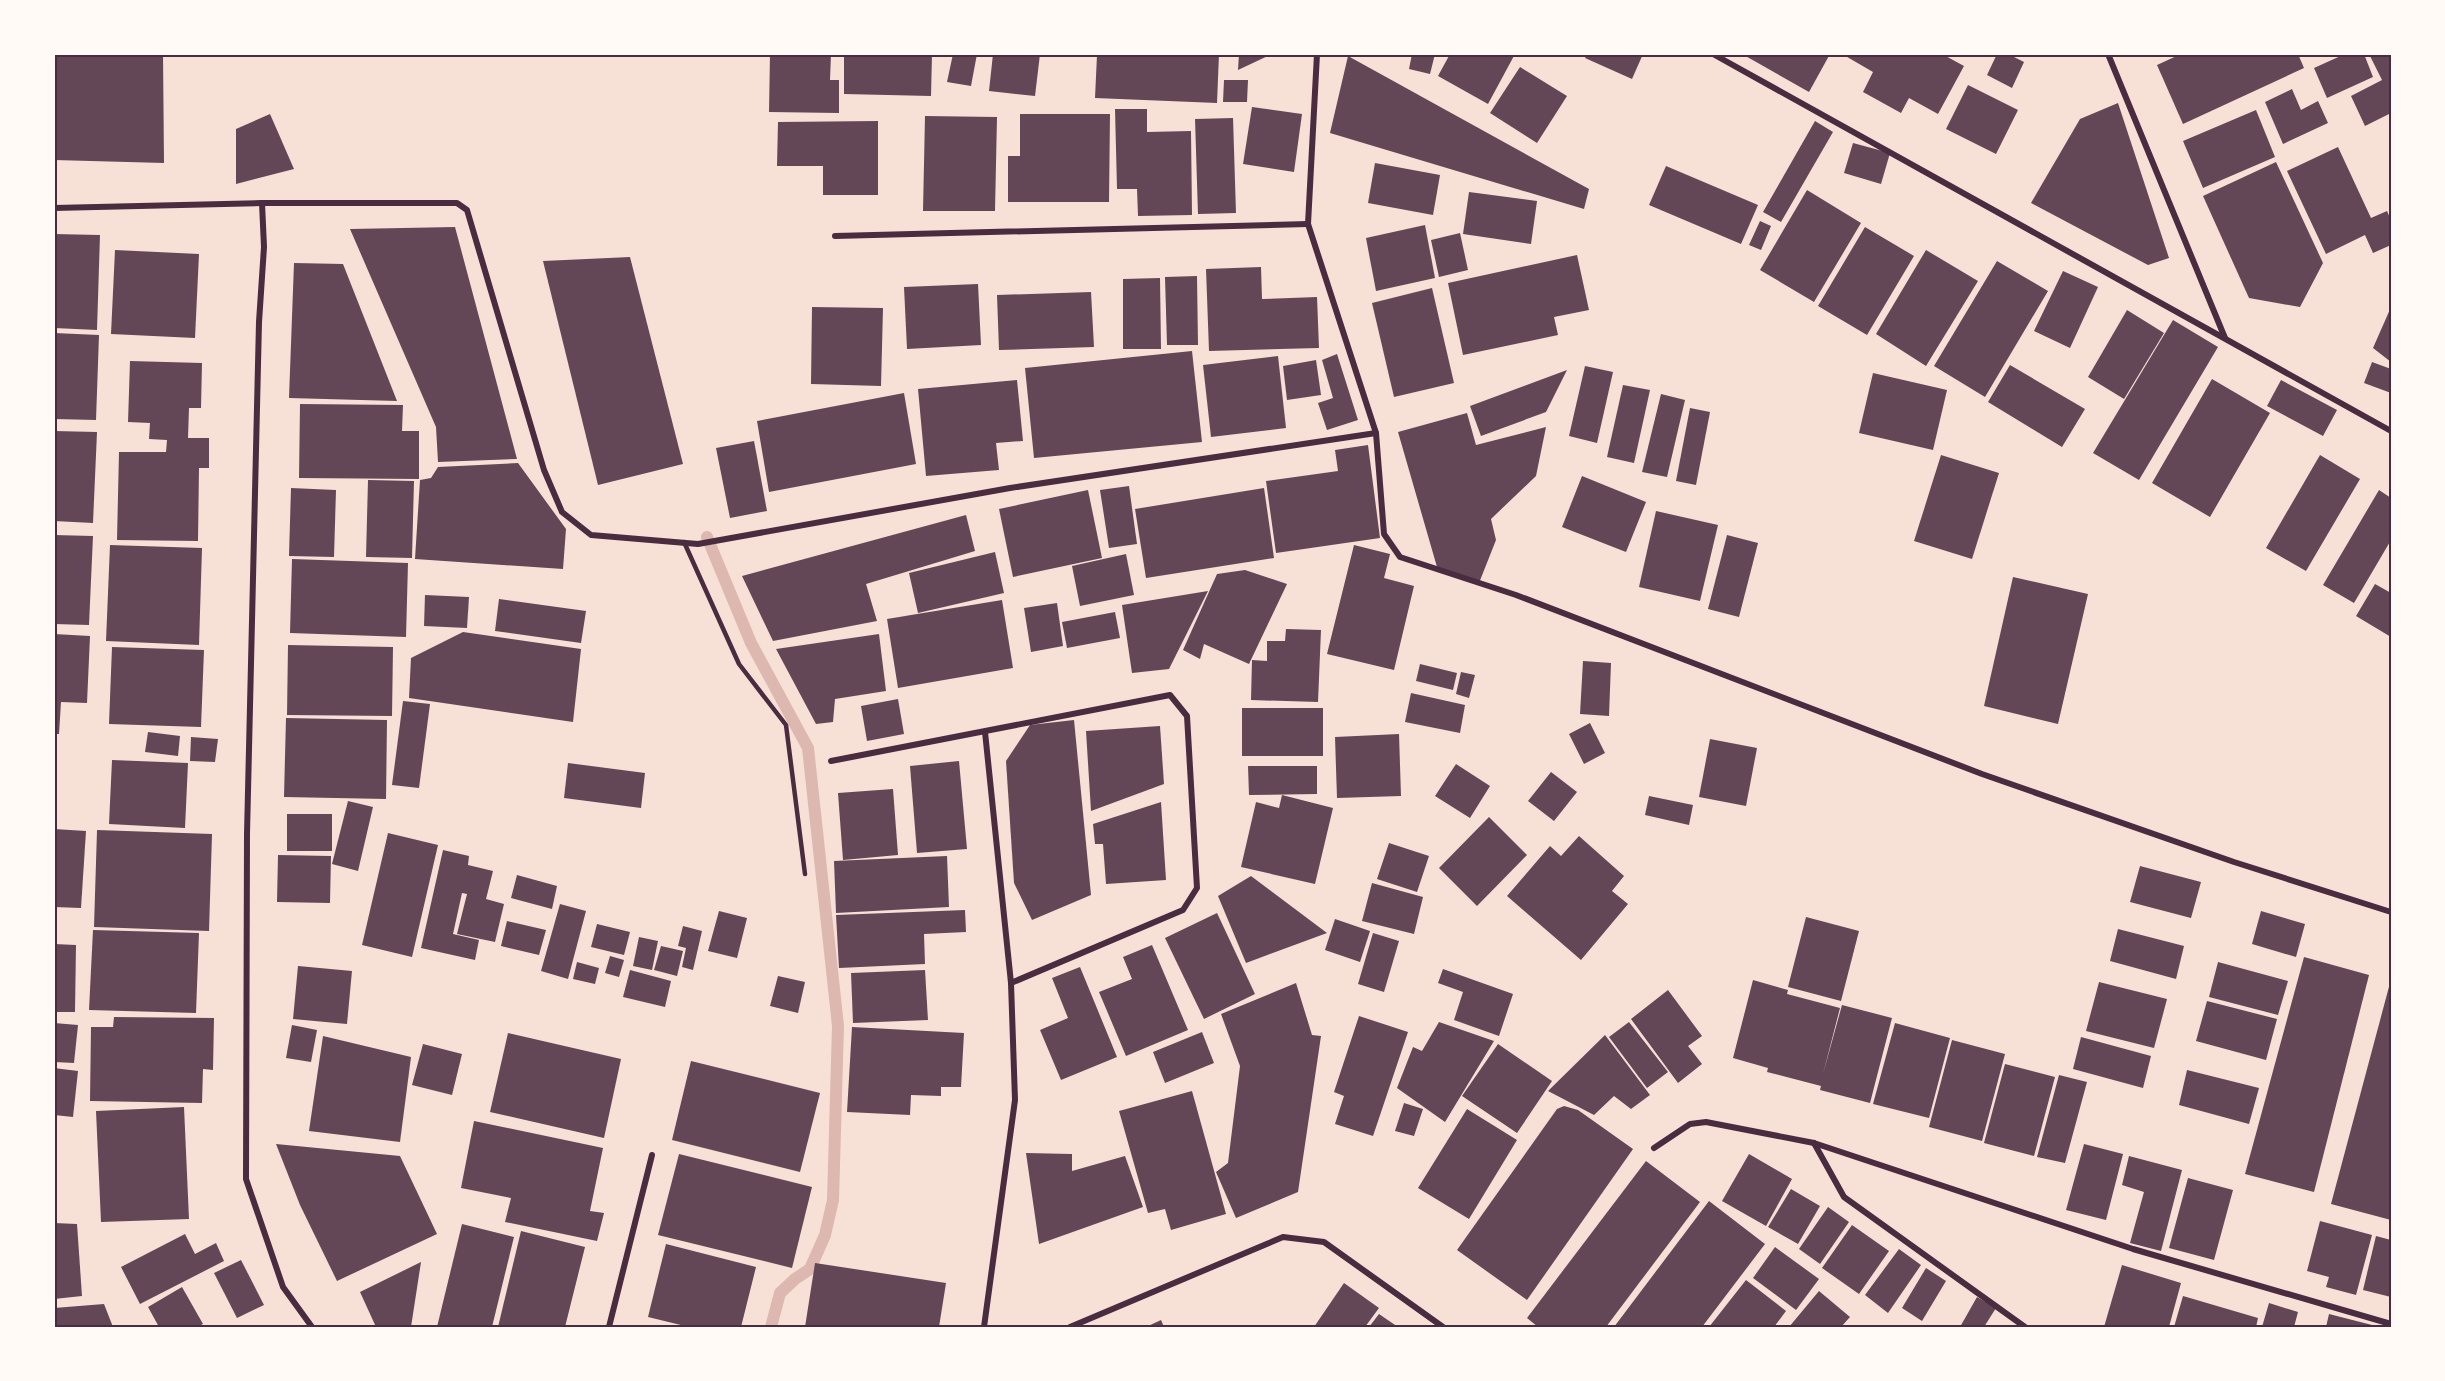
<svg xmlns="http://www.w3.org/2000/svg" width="2445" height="1381" font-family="Quicksand,sans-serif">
<rect width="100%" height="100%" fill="#f7e1d7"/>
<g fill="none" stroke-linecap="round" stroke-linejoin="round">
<path stroke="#dcb8b0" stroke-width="12" d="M707 537 751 643 808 748 838 1026 833 1200 825 1235 810 1269 795 1279 780 1293 771 1327"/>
</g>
<g fill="#644757">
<path d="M54 54H163L164 163 54 160Z"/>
<path d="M770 54H831L830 80H839V113L769 112Z"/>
<path d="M844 54H932L931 96 844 94Z"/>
<path d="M953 54H977L971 86 947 82Z"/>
<path d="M993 54H1040L1035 96 989 91Z"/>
<path d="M1139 54H1219L1217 103 1095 98 1097 55 1139 57Z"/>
<path d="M1239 54H1272L1238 70Z"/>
<path d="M1412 54H1435L1430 74 1409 69Z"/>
<path d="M1450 54H1515L1488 104 1438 76Z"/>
<path d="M1587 54H1643L1632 79 1585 58Z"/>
<path d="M1742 54H1830L1809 92Z"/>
<path d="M1842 54H1942L1964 66 1938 114 1909 98 1901 113 1863 92 1873 72Z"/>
<path d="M1997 54H2008L2024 62 2012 88 1987 75Z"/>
<path d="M2181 54H2298L2304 68 2183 124 2157 65Z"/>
<path d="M2345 54H2364L2373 77 2327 98 2314 68Z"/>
<path d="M2369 54H2391V113L2365 126 2351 96 2382 80Z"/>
<path d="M1348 56 1589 189 1584 209 1330 133Z"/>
<path d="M1520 67 1567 96 1537 143 1490 113Z"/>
<path d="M1224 80H1248L1247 102H1223Z"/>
<path d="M1968 85 2018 110 1996 154 1946 129Z"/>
<path d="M2292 89 2301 110 2318 101 2328 123 2283 144 2265 102Z"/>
<path d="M2118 103 2169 258 2148 265 2031 203 2080 119Z"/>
<path d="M1252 107 1302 114 1294 172 1243 164Z"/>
<path d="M1115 109H1147V132L1191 131 1192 215 1138 216 1137 189H1117Z"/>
<path d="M2256 110 2275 157 2203 188 2183 141Z"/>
<path d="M270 114 294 169 236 184V129Z"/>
<path d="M1020 114H1110L1109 202H1008V156H1020Z"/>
<path d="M925 116 997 117 995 211H923Z"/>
<path d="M1233 118 1236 213 1198 214 1195 119Z"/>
<path d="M878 121V195H823V166H777L778 122Z"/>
<path d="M1815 121 1833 132 1781 222 1763 212Z"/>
<path d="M1853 143 1890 153 1881 184 1844 173Z"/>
<path d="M2338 147 2371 218 2387 211 2391 220V245L2373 253 2365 235 2326 254 2287 171Z"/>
<path d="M2276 162 2323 263 2300 307 2249 298 2203 196Z"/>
<path d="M1375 163 1440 175 1433 215 1368 203Z"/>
<path d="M1666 166 1758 205 1741 244 1649 205Z"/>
<path d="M1807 190 1861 223 1814 302 1760 270Z"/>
<path d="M1469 192 1537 201 1531 244 1463 234Z"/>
<path d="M1760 221 1771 226 1761 250 1749 245Z"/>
<path d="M1425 225 1435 278 1376 291 1366 238Z"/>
<path d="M455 227 517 459 438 462 436 427 350 229Z"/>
<path d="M1865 227 1914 256 1867 335 1818 306Z"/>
<path d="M1460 233 1468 270 1439 277 1431 240Z"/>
<path d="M54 234 100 235 97 330 54 328Z"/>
<path d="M115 250 199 254 195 338 111 334Z"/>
<path d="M1926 250 1978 281 1926 366 1876 334Z"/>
<path d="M1577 255 1589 310 1554 317 1558 335 1463 355 1448 283Z"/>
<path d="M630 257 683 464 598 485 543 261Z"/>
<path d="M1997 261 2048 291 1985 397 1934 366Z"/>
<path d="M294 263 343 264 397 401 289 398Z"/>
<path d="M1261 267 1262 299 1317 297 1319 348 1209 351 1206 269Z"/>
<path d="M2063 271 2098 287 2070 348 2034 331Z"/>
<path d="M1197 276 1198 345H1167L1165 277Z"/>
<path d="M1160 278 1161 349H1123V279Z"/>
<path d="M978 284 981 345 907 349 904 287Z"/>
<path d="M1432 288 1454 383 1394 397 1372 303Z"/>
<path d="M1091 292 1094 347 999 350 997 295Z"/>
<path d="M812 307 883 308 881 386 811 384Z"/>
<path d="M2391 307V362L2373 348Z"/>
<path d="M2127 310 2164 333 2124 399 2088 377Z"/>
<path d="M2173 320 2218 347 2139 480 2093 453Z"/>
<path d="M54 333 99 335 96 420 54 419Z"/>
<path d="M1192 351 1202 442 1034 458 1025 368Z"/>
<path d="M1337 354 1358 420 1327 430 1318 403 1333 398 1322 360Z"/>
<path d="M1278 356 1286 428 1211 437 1203 365Z"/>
<path d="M1316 360 1321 395 1287 400 1283 366Z"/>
<path d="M130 361 202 363 201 408H189L188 438H209V468H199L198 541 117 540 119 452H166L167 440 149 439 150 423 128 422Z"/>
<path d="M2372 362 2391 369V393L2364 383Z"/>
<path d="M2010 365 2085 409 2062 447 1988 402Z"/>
<path d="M1585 366 1613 372 1597 443 1569 436Z"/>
<path d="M1567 370 1546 412 1481 436 1470 406Z"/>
<path d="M1873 373 1947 390 1933 450 1859 433Z"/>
<path d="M2212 379 2270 413 2210 517 2152 483Z"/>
<path d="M1017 380 1023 441 996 443 999 470 926 476 918 389Z"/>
<path d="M2281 380 2337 410 2323 436 2267 406Z"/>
<path d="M1623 385 1650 390 1634 463 1607 457Z"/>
<path d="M904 393 916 464 769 492 757 421Z"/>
<path d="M1661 394 1685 400 1667 477 1642 472Z"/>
<path d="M300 404 403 405 402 431H419V479L299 478Z"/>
<path d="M1690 408 1710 412 1696 485 1676 481Z"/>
<path d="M1467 413 1476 445 1546 427 1536 476 1491 519 1496 540 1479 583 1437 567 1398 432Z"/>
<path d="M54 431 97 432 93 523 54 521Z"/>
<path d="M754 441 767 511 730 518 716 448Z"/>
<path d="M1368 445 1380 538 1276 553 1266 481 1338 471 1335 450Z"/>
<path d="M1941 455 1999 473 1972 559 1914 541Z"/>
<path d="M2320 455 2360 479 2306 571 2266 548Z"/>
<path d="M518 463 566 529 563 569 415 559 420 480 431 478 438 467Z"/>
<path d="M1582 476 1646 502 1626 552 1562 527Z"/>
<path d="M368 480 414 481 412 558 366 557Z"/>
<path d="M1129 486 1137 544 1109 548 1100 490Z"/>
<path d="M291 488 336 490 334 557 289 556Z"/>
<path d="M1264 488 1274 558 1146 578 1135 509Z"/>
<path d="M1088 490 1102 558 1013 577 999 509Z"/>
<path d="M2379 490 2391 498V540L2354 603 2323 585Z"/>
<path d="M1656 511 1718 525 1700 601 1639 587Z"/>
<path d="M966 515 975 551 866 584 877 621 773 641 742 576Z"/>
<path d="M54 535 93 536 89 625 54 624Z"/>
<path d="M1727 535 1758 543 1739 617 1708 609Z"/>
<path d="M110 545 202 548 199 645 106 641Z"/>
<path d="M1354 545 1390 554 1384 578 1414 586 1394 670 1327 654Z"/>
<path d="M995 552 1004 593 918 613 909 573Z"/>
<path d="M1126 554 1134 595 1080 606 1072 566Z"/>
<path d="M292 559 408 563 406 637 290 633Z"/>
<path d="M1245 570 1287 584 1249 664 1204 644 1200 659 1183 650 1217 574Z"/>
<path d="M2013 577 2088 594 2058 724 1984 706Z"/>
<path d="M2375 584 2391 593V637L2356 616Z"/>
<path d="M1208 591 1169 669 1132 673 1122 605Z"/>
<path d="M425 595 469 597 467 628 424 626Z"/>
<path d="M499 599 586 611 581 643 495 631Z"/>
<path d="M1002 600 1013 668 898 688 887 619Z"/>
<path d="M1057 603 1063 646 1031 652 1024 608Z"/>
<path d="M1115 612 1120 638 1067 648 1062 622Z"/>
<path d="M1286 629 1321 630 1318 702 1251 700 1252 660 1267 661V641H1285Z"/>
<path d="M463 632 581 649 573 722 409 698 411 658Z"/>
<path d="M54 634 90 636 87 703 61 702 59 734H54Z"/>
<path d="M879 634 886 691 835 699 833 722 816 724 776 649Z"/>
<path d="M288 645 393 647 392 716 287 715Z"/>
<path d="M112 647 204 650 201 727 109 724Z"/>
<path d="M1583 661 1611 663 1609 716 1580 714Z"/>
<path d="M1420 664 1457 673 1453 690 1416 681Z"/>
<path d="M1461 672 1475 675 1469 698 1456 694Z"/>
<path d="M1411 693 1465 705 1460 733 1405 722Z"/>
<path d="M898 699 904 734 867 741 861 706Z"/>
<path d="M403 701 430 704 419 788 392 785Z"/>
<rect x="1242" y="708" width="81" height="48"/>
<path d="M286 718 387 720 386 799 284 797Z"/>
<path d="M1074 720 1091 895 1032 920 1014 883 1006 761 1030 725Z"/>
<path d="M1590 723 1605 753 1584 764 1569 734Z"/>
<path d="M1160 726 1164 784 1091 811 1086 731Z"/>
<path d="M148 732 180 736 178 756 145 752Z"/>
<path d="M1399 734 1401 796 1337 798 1335 737Z"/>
<path d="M191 737 218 739 215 762 190 761Z"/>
<path d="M1710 739 1757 748 1746 806 1699 797Z"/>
<path d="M112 760 188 763 185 828 109 824Z"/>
<path d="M959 761 967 849 917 853 910 766Z"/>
<path d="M568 763 645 773 641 808 564 798Z"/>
<path d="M1456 764 1490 786 1470 818 1435 796Z"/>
<path d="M1248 766H1317V794L1249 795Z"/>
<path d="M1551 772 1577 792 1554 821 1528 801Z"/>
<path d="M893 789 898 855 843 860 838 793Z"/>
<path d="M1282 795 1333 808 1315 884 1241 867 1256 802 1279 808Z"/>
<path d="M1649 796 1693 805 1689 825 1645 815Z"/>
<path d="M348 801 373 807 358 871 332 864Z"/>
<path d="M1161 802 1166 880 1106 884 1103 844H1095L1093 824Z"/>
<rect x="287" y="814" width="45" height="37"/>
<path d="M1489 817 1527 855 1477 906 1439 868Z"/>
<path d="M54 829 86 831 81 908 54 907Z"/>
<path d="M97 830 212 834 209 931 94 927Z"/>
<path d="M388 833 438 845 412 957 362 945Z"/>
<path d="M1579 836 1624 876 1612 891 1628 904 1581 960 1507 896 1550 846 1561 856Z"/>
<path d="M1389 843 1429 856 1417 892 1377 879Z"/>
<path d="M443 850 469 856 468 865 493 871 486 899 504 904 495 942 457 934 467 894 462 893 453 934 479 940 475 960 421 948Z"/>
<path d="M278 855 331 856 330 903 277 902Z"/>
<path d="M947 856 949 907 836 913 834 861Z"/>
<path d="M2140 866 2201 882 2191 918 2130 902Z"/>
<path d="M517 875 557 886 552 909 511 898Z"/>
<path d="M1251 876 1327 933 1246 963 1218 896Z"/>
<path d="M1372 883 1423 897 1414 934 1362 921Z"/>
<path d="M560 904 586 911 568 979 541 971Z"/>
<path d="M965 910 966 932 924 934 925 964 839 968 836 915Z"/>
<path d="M719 911 747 918 737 958 708 951Z"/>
<path d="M2261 911 2305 924 2296 957 2252 944Z"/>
<path d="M1217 913 1255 994 1204 1019 1165 938Z"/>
<path d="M1806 917 1859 931 1841 1001 1788 987Z"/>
<path d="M1335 919 1370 931 1360 962 1325 950Z"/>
<path d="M507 921 546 930 539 955 501 946Z"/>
<path d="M597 924 630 932 624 955 591 947Z"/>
<path d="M683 926 702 931 693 970 682 967 686 948 678 946Z"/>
<path d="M2118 929 2184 946 2176 979 2110 961Z"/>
<path d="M93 930 199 933 196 1013 89 1010Z"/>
<path d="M1373 933 1399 941 1384 992 1358 984Z"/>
<path d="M639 937 658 941 652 970 633 966Z"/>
<path d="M54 944 76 945 75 1012H54Z"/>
<path d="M1152 945 1188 1030 1126 1056 1099 992 1132 979 1123 957Z"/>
<path d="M661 946 683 951 677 976 654 970Z"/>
<path d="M610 956 624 960 619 977 605 973Z"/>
<path d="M2304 957 2369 975 2314 1192 2245 1174Z"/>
<path d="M577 962 599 968 595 984 573 979Z"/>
<path d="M2218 962 2288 981 2278 1015 2209 997Z"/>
<path d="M298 966 352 971 347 1024 293 1019Z"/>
<path d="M1080 967 1117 1057 1061 1080 1040 1030 1068 1018 1052 978Z"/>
<path d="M1443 969 1513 994 1499 1036 1454 1020 1463 992 1438 983Z"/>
<path d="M630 970 671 981 665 1007 623 997Z"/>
<path d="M925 970 928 1020 853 1023 851 973Z"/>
<path d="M778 976 805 982 798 1013 770 1006Z"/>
<path d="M1753 980 1788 990 1787 994 1840 1008 1823 1074 1842 1005 1892 1018 1870 1103 1820 1090 1821 1086 1767 1072 1768 1068 1733 1058Z"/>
<path d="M2099 982 2167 999 2154 1048 2086 1031Z"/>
<path d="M1296 983 1312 1035 1321 1036 1298 1192 1236 1218 1216 1172 1228 1163 1240 1066 1221 1014Z"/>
<path d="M2390 983H2391V1220L2331 1204Z"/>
<path d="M1668 990 1702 1036 1688 1046 1702 1064 1678 1083 1631 1019Z"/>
<path d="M2207 1001 2277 1019 2266 1060 2196 1041Z"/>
<path d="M1359 1016 1408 1032 1373 1136 1335 1124 1344 1096 1334 1092Z"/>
<path d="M114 1017 214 1018 213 1070 203 1069 202 1103 90 1101 91 1027H113Z"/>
<path d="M1439 1022 1494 1041 1445 1122 1397 1088 1413 1047 1422 1051Z"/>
<path d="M1629 1022 1668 1072 1647 1088 1609 1037Z"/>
<path d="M54 1023 78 1025 74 1063 54 1062Z"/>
<path d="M1895 1023 1950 1038 1929 1118 1873 1104Z"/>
<path d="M292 1025 317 1030 311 1062 286 1058Z"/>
<path d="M852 1027 964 1033 961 1087H941V1096L911 1095 910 1115 847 1112Z"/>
<path d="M1202 1032 1214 1063 1165 1083 1153 1052Z"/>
<path d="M508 1033 621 1059 604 1138 490 1112Z"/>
<path d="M1605 1035 1650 1095 1631 1109 1614 1096 1594 1115 1548 1091Z"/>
<path d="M323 1036 411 1057 400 1142 309 1131Z"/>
<path d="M2081 1037 2151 1056 2143 1088 2073 1069Z"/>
<path d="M1952 1040 2005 1054 1982 1141 1929 1127Z"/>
<path d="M423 1044 462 1054 452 1095 412 1085Z"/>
<path d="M1498 1044 1552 1081 1517 1133 1462 1096Z"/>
<path d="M691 1061 820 1093 800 1172 672 1140Z"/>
<path d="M2005 1064 2055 1077 2034 1156 1984 1143Z"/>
<path d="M54 1068 78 1071 73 1117 54 1115Z"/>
<path d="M2187 1070 2259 1088 2249 1124 2179 1105Z"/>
<path d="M2059 1075 2087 1082 2065 1163 2037 1157Z"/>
<path d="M1192 1091 1226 1214 1171 1230 1165 1209 1148 1213 1119 1111Z"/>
<path d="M1404 1103 1423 1109 1414 1136 1395 1131Z"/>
<path d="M1564 1106 1578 1110 1633 1149 1527 1300 1457 1250 1557 1109Z"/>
<path d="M184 1107 189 1219 101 1222 96 1111Z"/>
<path d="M1467 1109 1517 1140 1469 1219 1418 1188Z"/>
<path d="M474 1121 603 1148 590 1211 604 1213 597 1241 505 1222 511 1198 461 1188Z"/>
<path d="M276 1144 400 1156 437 1234 337 1281 300 1205Z"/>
<path d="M2084 1144 2123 1154 2106 1220 2066 1210Z"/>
<path d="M1026 1153 1072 1154V1171L1125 1156 1143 1207 1039 1244Z"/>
<path d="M679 1154 812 1187 792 1268 658 1235Z"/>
<path d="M1749 1154 1792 1179 1766 1226 1722 1201Z"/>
<path d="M2129 1156 2182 1170 2161 1251 2130 1243 2144 1192 2122 1185Z"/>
<path d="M1646 1161 1700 1202 1606 1327H1538L1527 1318Z"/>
<path d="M2188 1178 2233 1190 2214 1260 2169 1248Z"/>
<path d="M1791 1189 1820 1206 1798 1244 1768 1227Z"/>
<path d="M1709 1201 1765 1244 1702 1327H1614Z"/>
<path d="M1828 1207 1849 1222 1820 1264 1799 1249Z"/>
<path d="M2320 1221 2372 1235 2356 1295 2326 1287 2329 1277 2307 1271Z"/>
<path d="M54 1223 77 1224 82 1296 54 1299Z"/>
<path d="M462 1224 514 1237 492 1327H437Z"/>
<path d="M1852 1225 1889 1251 1859 1294 1822 1268Z"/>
<path d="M521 1231 585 1247 565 1327H498Z"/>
<path d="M185 1234 195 1254 216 1243 224 1261 140 1304 121 1267Z"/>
<path d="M2376 1236 2391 1240V1297L2363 1290Z"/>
<path d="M666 1244 756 1267 741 1327H689L648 1317Z"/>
<path d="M1775 1247 1819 1279 1796 1310 1753 1278Z"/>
<path d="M1899 1249 1921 1265 1888 1313 1865 1295Z"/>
<path d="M241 1260 264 1305 237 1318 214 1273Z"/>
<path d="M421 1262 411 1327H376L360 1292Z"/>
<path d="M815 1263 946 1283 939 1327H805Z"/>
<path d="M2122 1265 2181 1283 2169 1327H2104Z"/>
<path d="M1926 1268 1946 1281 1922 1321 1902 1308Z"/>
<path d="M1746 1280 1786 1311 1774 1327H1709Z"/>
<path d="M1344 1283 1379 1308 1365 1327H1314Z"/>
<path d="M182 1287 203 1324 197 1327H159L148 1307Z"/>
<path d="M1819 1291 1850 1317 1841 1327H1789Z"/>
<path d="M2183 1296 2258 1318 2256 1327H2174Z"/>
<path d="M1977 1297 1996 1308 1984 1327H1960Z"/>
<path d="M2269 1303 2298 1312 2294 1327H2262Z"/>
<path d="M104 1304 113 1327H54V1308Z"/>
<path d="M1379 1314 1398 1327H1369Z"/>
<path d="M2329 1314 2376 1326V1327H2326Z"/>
<path d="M1161 1320 1164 1327H1146Z"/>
</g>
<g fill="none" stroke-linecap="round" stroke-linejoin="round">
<path stroke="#4a2c40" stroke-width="4.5" d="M684 542 739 664 786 725 805 874"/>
<g stroke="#4a2c40" stroke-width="6">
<path d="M1317 54 1308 224 1376 433 1384 534 1400 557 1516 595 1982 774 2234 862 2391 912"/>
<path d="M1713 54 2391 431"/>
<path d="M2108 54 2225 338"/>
<path d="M262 203 264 247 259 322 247 834 246 1179 283 1287 312 1327"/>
<path d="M54 208 262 203H457L467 210 544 470 562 512 591 535 698 544 1010 488 1376 433"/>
<path d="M835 236 1308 224"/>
<path d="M831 761 1170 695 1187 716 1197 888 1183 910 1011 983"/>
<path d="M1814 1143 1844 1197 2025 1327"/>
<path d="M1654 1148 1690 1124 1706 1122 1814 1143 2133 1249 2391 1324"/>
<path d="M609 1327 652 1155"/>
<path d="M984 1327 1015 1100 1011 983 985 732"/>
<path d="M1070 1327 1283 1237 1324 1242 1443 1327"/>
</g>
</g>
<rect width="2445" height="1381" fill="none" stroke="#fffaf5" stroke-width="111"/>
<rect x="56" y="56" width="2334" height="1270" fill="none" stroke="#4a2c40" stroke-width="2"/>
</svg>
